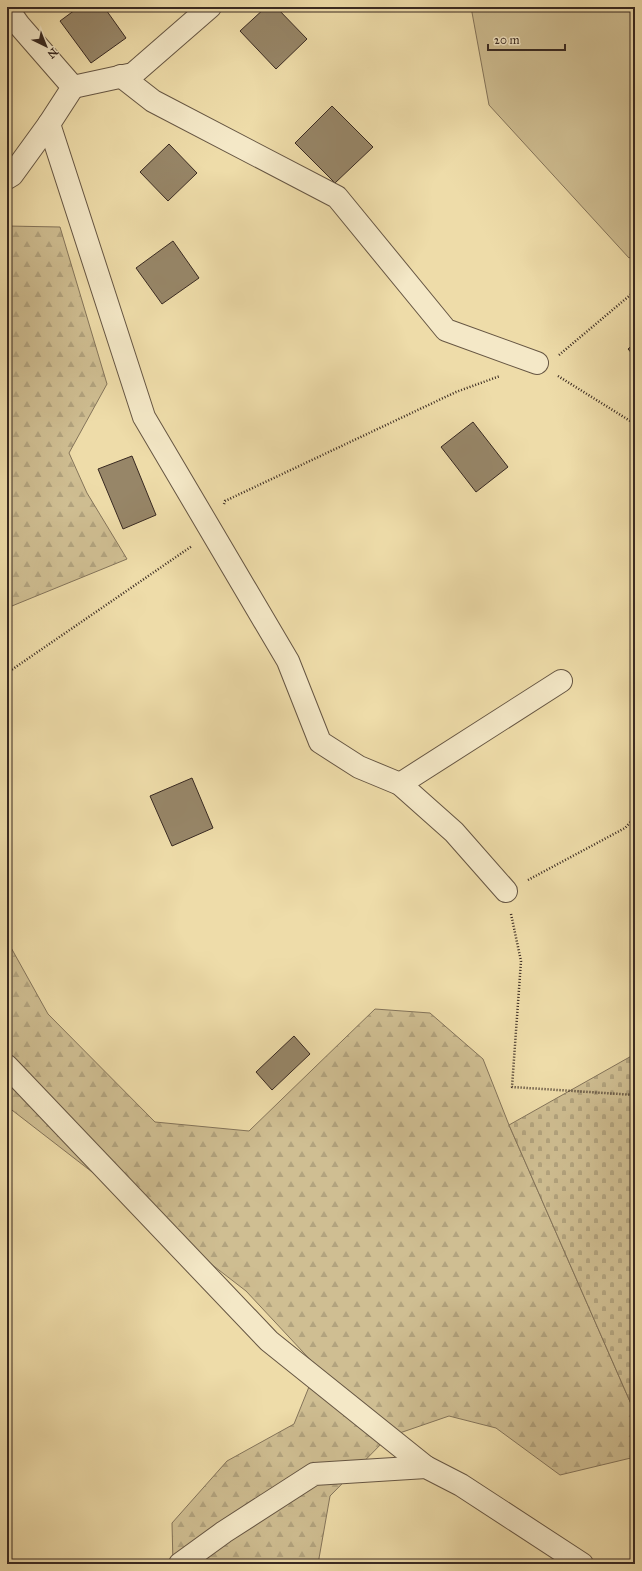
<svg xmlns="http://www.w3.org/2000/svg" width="642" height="1571" font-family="'IM FELL Great Primer',serif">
<defs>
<pattern id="forest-firs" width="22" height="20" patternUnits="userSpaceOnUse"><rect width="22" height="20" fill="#cfbe92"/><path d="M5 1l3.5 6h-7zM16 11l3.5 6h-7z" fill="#b2a37e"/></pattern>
<pattern id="cemetery-stones" width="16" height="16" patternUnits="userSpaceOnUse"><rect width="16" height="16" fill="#cfbe92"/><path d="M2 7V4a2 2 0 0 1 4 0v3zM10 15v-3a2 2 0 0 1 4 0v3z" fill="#b2a37e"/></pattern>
</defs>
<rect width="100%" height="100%" fill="#eedca9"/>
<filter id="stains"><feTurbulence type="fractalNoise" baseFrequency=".005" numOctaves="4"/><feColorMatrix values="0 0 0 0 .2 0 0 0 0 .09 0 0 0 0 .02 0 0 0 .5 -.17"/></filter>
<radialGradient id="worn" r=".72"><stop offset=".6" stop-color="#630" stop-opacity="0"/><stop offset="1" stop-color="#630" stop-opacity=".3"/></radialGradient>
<path fill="#cfbe92" stroke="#84745a" d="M471 7H635V255L629 258 489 105Z"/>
<g fill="url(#forest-firs)" stroke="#84745a">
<path d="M7 226 60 227 107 384 69 453 87 493 127 559 7 608Z"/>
<path d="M9 944 48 1014 155 1122 249 1131 375 1009 430 1013 483 1059 509 1125 635 1413V1457L560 1475 496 1428 449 1416 388 1437 330 1496 318 1564H173L172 1523 227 1461 294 1424 317 1367 246 1291 8 1107 7 948Z"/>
</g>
<path fill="url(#cemetery-stones)" stroke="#84745a" d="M635 1054V1413L509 1125Z"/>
<g fill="#978668" stroke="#382921">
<path d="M79 7H104L126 38 91 63 60 21Z"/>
<path d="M266 7H276L307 39 276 69 240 31Z"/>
<path d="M332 106 373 147 335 183 295 143Z"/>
<path d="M169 144 197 173 168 201 140 172Z"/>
<path d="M173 241 199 278 162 304 136 268Z"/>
<path d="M635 343V357L628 349Z"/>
<path d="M473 422 508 467 476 492 441 447Z"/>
<path d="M132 456 156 515 123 529 98 469Z"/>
<path d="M192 778 213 828 172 846 150 796Z"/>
<path d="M294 1036 310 1054 272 1090 256 1072Z"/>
</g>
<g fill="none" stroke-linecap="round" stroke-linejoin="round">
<defs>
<g id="minor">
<path d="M7 8 19 25 73 87 49 124 12 175 7 178"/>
<path d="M121 76 153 101 337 197 446 330 537 363"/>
<path d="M73 87 133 74 210 7"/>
<path d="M49 124 144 417 288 661 320 742 359 767 400 784 454 832 506 891"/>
<path d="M400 784 561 681"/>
<path d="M7 1066 269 1341 426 1467"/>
<path d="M180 1564 224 1532 314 1474 426 1467 461 1485 582 1564"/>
</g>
</defs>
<use href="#minor" stroke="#665643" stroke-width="24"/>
<g stroke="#382921" stroke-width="2.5" stroke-dasharray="1 2" stroke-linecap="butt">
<path d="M559 355 635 291"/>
<path d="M558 376 635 424"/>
<path d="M224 504 225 501 456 392 500 376"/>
<path d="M7 673 192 546"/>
<path d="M528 880 625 828 635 817"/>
<path d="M511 914 521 961 512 1087 635 1095"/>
</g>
<use href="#minor" stroke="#f4e8c7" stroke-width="22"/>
</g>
<rect width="642" height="1571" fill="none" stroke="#eedca9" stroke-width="24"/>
<rect x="8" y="8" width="626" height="1555" fill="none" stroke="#382921" stroke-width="2"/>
<rect x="12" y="12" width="618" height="1547" fill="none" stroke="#382921"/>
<g transform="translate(46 46) rotate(137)" stroke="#f4e8c7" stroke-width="3" paint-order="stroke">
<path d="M0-3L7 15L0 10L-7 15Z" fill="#382921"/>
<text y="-6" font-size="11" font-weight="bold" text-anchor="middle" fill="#382921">N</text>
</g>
<path d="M488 44v6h77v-6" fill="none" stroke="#382921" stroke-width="2"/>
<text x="494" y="44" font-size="12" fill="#382921" stroke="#f4e8c7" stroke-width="3" paint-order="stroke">20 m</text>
<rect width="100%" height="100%" filter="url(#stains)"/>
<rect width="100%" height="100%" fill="url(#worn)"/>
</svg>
